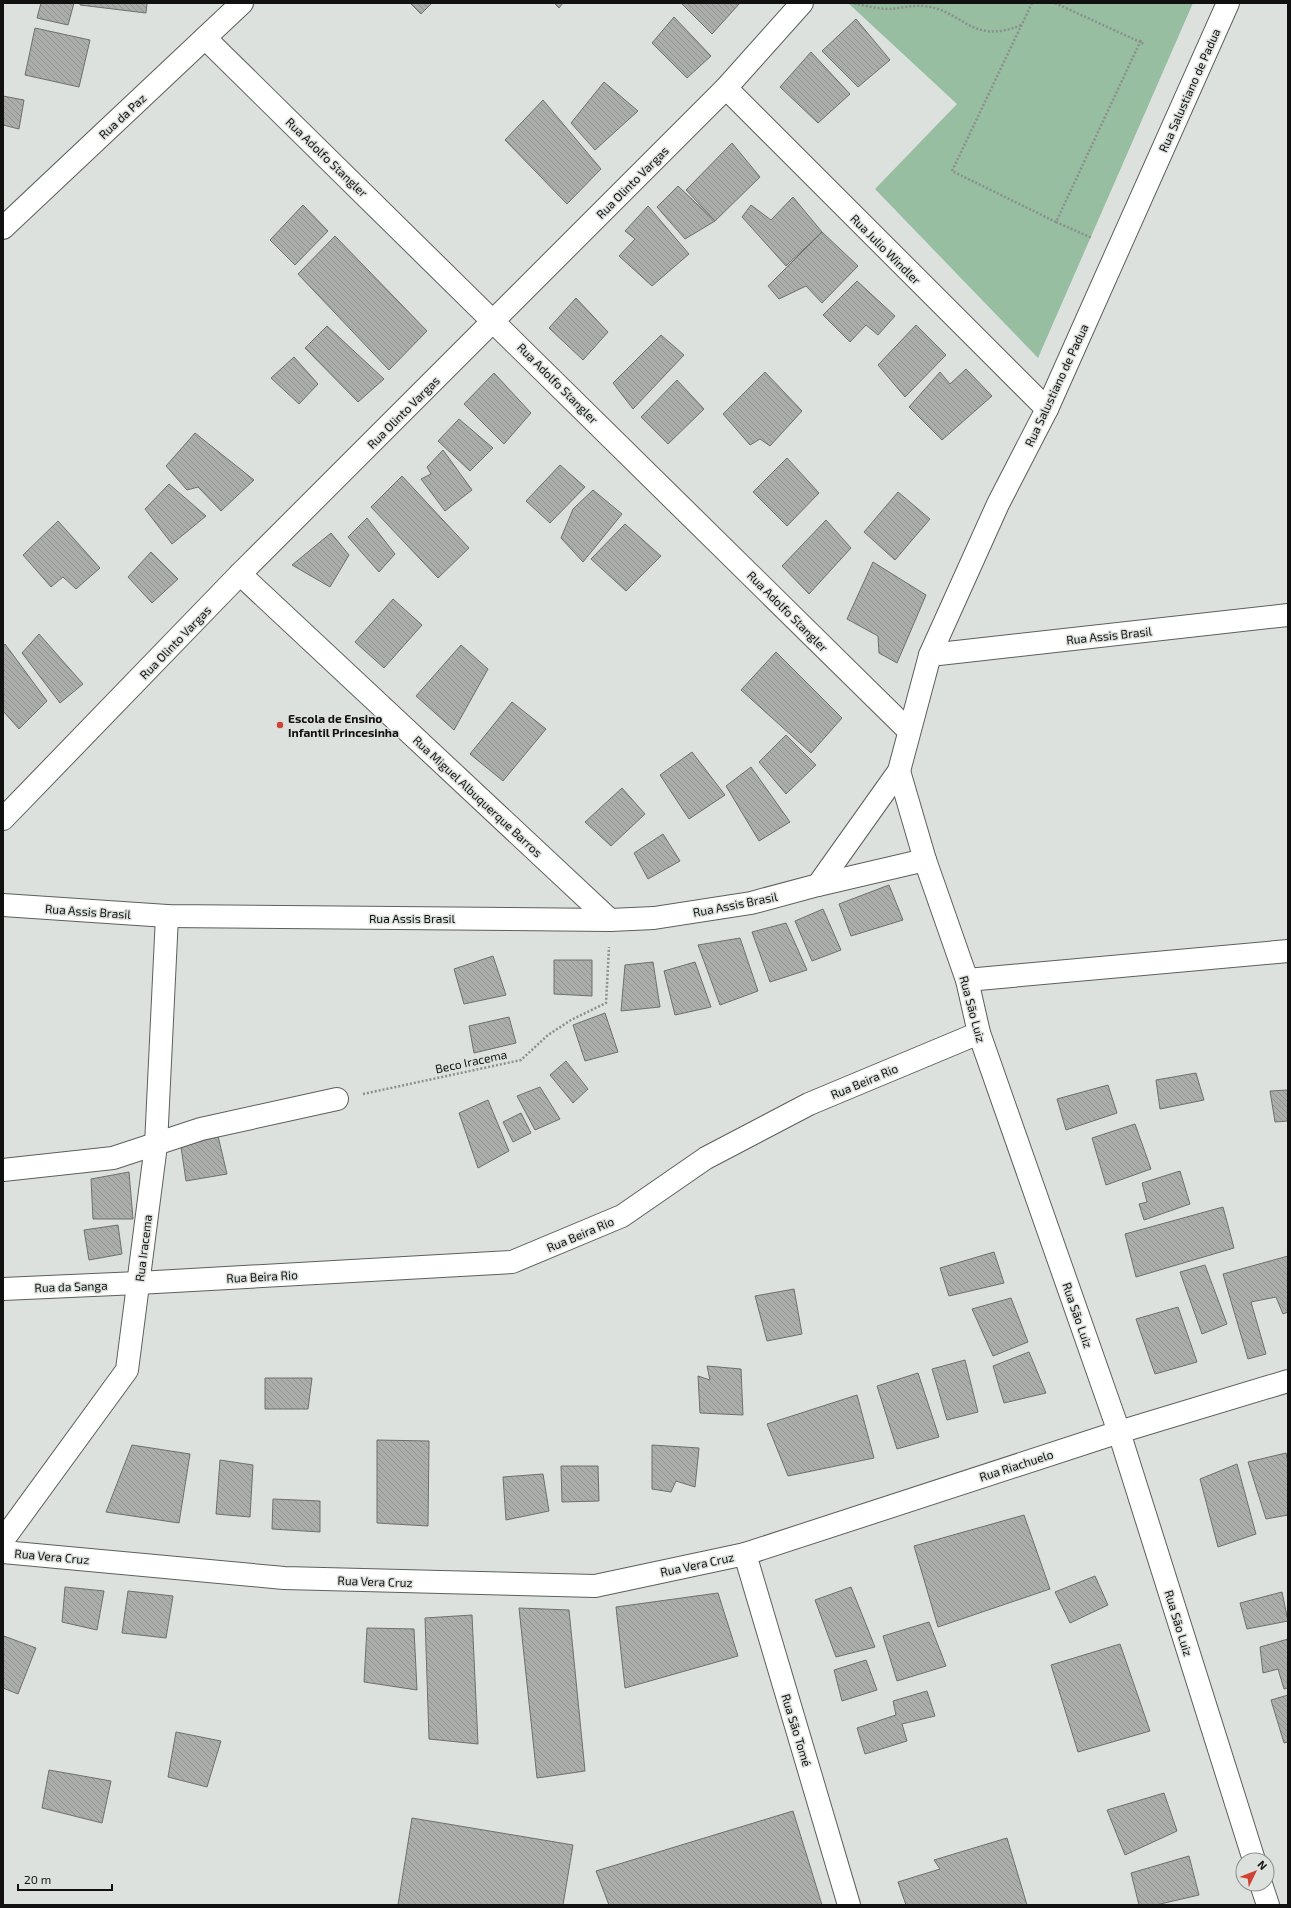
<svg xmlns="http://www.w3.org/2000/svg" width="1291" height="1908" font-family="'Exo 2',sans-serif">
<defs>
<pattern id="building-back-hatch" width="6" height="6" patternUnits="userSpaceOnUse"><rect width="6" height="6" fill="#aaadaa"/><path d="M-1 5l2 2M0 0l6 6M5-1l2 2" fill="none" stroke="#919491"/></pattern>
</defs>
<rect width="100%" height="100%" fill="#dde1de"/>
<path fill="#97bea1" d="M848 3H1193L1038 358 875 189 957 104Z"/>
<g fill="url(#building-back-hatch)" stroke="#6d706e">
<path d="M41 3H74L68 25 37 18Z"/>
<path d="M80 3H147L146 13 80 5Z"/>
<path d="M410 3H432L421 14Z"/>
<path d="M554 3H563L559 8Z"/>
<path d="M681 3H740L712 34Z"/>
<path d="M674 17 711 56 687 78 652 43Z"/>
<path d="M856 19 890 60 858 87 822 51Z"/>
<path d="M35 28 90 40 79 87 25 75Z"/>
<path d="M811 52 850 94 818 123 780 87Z"/>
<path d="M604 82 638 111 595 150 571 123Z"/>
<path d="M3 96 24 100 19 129 3 125Z"/>
<path d="M543 100 601 169 567 204 505 140Z"/>
<path d="M732 143 760 177 715 221 686 190Z"/>
<path d="M678 186 715 221 685 239 657 207Z"/>
<path d="M793 197 822 232 786 266 742 217 751 205 771 220Z"/>
<path d="M303 205 328 231 295 265 270 240Z"/>
<path d="M648 206 689 254 652 286 619 256 635 239 625 231Z"/>
<path d="M822 232 858 266 822 303 806 286 779 299 768 286Z"/>
<path d="M335 236 427 331 389 370 298 274Z"/>
<path d="M857 281 895 316 878 335 866 325 850 342 823 315Z"/>
<path d="M576 298 608 332 583 360 549 328Z"/>
<path d="M916 325 946 355 905 397 878 365Z"/>
<path d="M327 326 384 379 358 402 305 348Z"/>
<path d="M661 335 684 355 633 409 613 383Z"/>
<path d="M294 357 318 384 299 404 271 378Z"/>
<path d="M966 369 992 396 942 440 909 407 940 372 950 384Z"/>
<path d="M765 372 802 411 770 446 760 439 750 445 723 414Z"/>
<path d="M494 373 531 413 504 444 464 404Z"/>
<path d="M677 380 704 409 668 444 641 417Z"/>
<path d="M459 419 493 448 470 471 438 441Z"/>
<path d="M195 433 254 480 221 511 198 487 187 490 166 466Z"/>
<path d="M443 450 472 490 445 511 421 479 431 474 427 467Z"/>
<path d="M787 458 819 493 787 526 753 492Z"/>
<path d="M560 465 585 487 550 523 526 501Z"/>
<path d="M402 476 469 548 438 578 371 507Z"/>
<path d="M169 484 206 516 172 544 145 509Z"/>
<path d="M593 490 622 514 583 562 561 538 573 509Z"/>
<path d="M898 492 930 519 895 560 864 532Z"/>
<path d="M367 518 395 554 379 572 348 537Z"/>
<path d="M826 520 851 548 809 594 782 566Z"/>
<path d="M58 521 100 568 76 589 63 577 51 587 23 555Z"/>
<path d="M625 524 661 556 626 591 591 559Z"/>
<path d="M331 533 349 555 330 587 292 565Z"/>
<path d="M151 552 178 579 152 603 128 577Z"/>
<path d="M873 562 926 595 897 663 879 653 878 636 847 619Z"/>
<path d="M393 599 422 625 384 668 355 642Z"/>
<path d="M39 634 83 684 60 703 22 653Z"/>
<path d="M5 644 47 701 19 729 3 711V647Z"/>
<path d="M461 645 488 669 454 730 416 696Z"/>
<path d="M776 652 842 718 811 753 741 690Z"/>
<path d="M512 702 546 729 503 781 470 754Z"/>
<path d="M786 735 816 765 786 794 759 762Z"/>
<path d="M692 752 725 795 689 819 660 775Z"/>
<path d="M751 767 790 822 759 841 726 786Z"/>
<path d="M622 788 645 814 611 846 585 822Z"/>
<path d="M663 834 680 861 648 879 634 853Z"/>
<path d="M889 885 903 920 851 936 839 904Z"/>
<path d="M823 909 841 950 812 961 795 921Z"/>
<path d="M786 923 807 970 770 982 752 932Z"/>
<path d="M740 938 758 991 720 1005 698 945Z"/>
<path d="M493 956 506 995 464 1004 454 969Z"/>
<path d="M554 960H592V996L554 994Z"/>
<path d="M653 962 660 1007 621 1011 625 965Z"/>
<path d="M695 962 711 1007 675 1015 664 971Z"/>
<path d="M605 1013 618 1052 585 1061 573 1025Z"/>
<path d="M509 1017 516 1043 474 1053 469 1026Z"/>
<path d="M566 1061 588 1089 573 1103 550 1075Z"/>
<path d="M1196 1073 1204 1100 1160 1109 1156 1080Z"/>
<path d="M1108 1085 1117 1113 1066 1130 1057 1099Z"/>
<path d="M540 1087 560 1119 535 1130 517 1096Z"/>
<path d="M1288 1090V1121L1275 1122 1270 1091Z"/>
<path d="M488 1100 509 1151 478 1168 459 1113Z"/>
<path d="M521 1113 531 1133 513 1142 503 1122Z"/>
<path d="M1135 1124 1151 1169 1106 1185 1092 1138Z"/>
<path d="M218 1136 227 1174 186 1181 181 1147Z"/>
<path d="M1180 1171 1190 1204 1144 1220 1139 1204 1147 1202 1142 1183Z"/>
<path d="M129 1172 133 1219H93L91 1179Z"/>
<path d="M1223 1207 1234 1248 1136 1277 1125 1234Z"/>
<path d="M118 1225 122 1254 89 1260 84 1230Z"/>
<path d="M994 1252 1004 1283 949 1296 940 1268Z"/>
<path d="M1288 1256V1312L1283 1314 1276 1297 1251 1302 1266 1354 1248 1359 1223 1274Z"/>
<path d="M1205 1265 1227 1324 1202 1334 1180 1272Z"/>
<path d="M794 1289 802 1334 767 1341 755 1296Z"/>
<path d="M1011 1298 1028 1342 993 1356 972 1309Z"/>
<path d="M1178 1307 1197 1362 1155 1374 1136 1319Z"/>
<path d="M1029 1352 1046 1393 1004 1403 993 1366Z"/>
<path d="M965 1360 978 1412 947 1420 932 1369Z"/>
<path d="M707 1366 741 1369 743 1415 700 1413 698 1376 710 1380Z"/>
<path d="M918 1373 939 1437 897 1449 877 1386Z"/>
<path d="M265 1378H312L308 1409H265Z"/>
<path d="M857 1395 874 1458 788 1476 767 1424Z"/>
<path d="M377 1440 429 1441 428 1526 377 1523Z"/>
<path d="M132 1445 190 1454 179 1523 106 1512Z"/>
<path d="M652 1445 699 1448 695 1487 676 1481 671 1492 652 1489Z"/>
<path d="M1286 1453 1288 1462V1515L1266 1519 1248 1462Z"/>
<path d="M220 1460 253 1465 250 1517 216 1514Z"/>
<path d="M1237 1464 1256 1534 1218 1547 1200 1479Z"/>
<path d="M561 1466H598L599 1501 562 1502Z"/>
<path d="M543 1474 549 1511 506 1520 503 1477Z"/>
<path d="M273 1499 320 1501V1532L272 1529Z"/>
<path d="M1024 1515 1050 1589 938 1627 914 1546Z"/>
<path d="M1095 1576 1108 1605 1070 1623 1055 1592Z"/>
<path d="M65 1587 104 1591 97 1630 62 1622Z"/>
<path d="M851 1587 875 1647 836 1657 815 1600Z"/>
<path d="M128 1591 173 1596 166 1638 122 1633Z"/>
<path d="M1282 1592 1288 1621 1247 1629 1240 1603Z"/>
<path d="M718 1593 738 1656 625 1688 616 1607Z"/>
<path d="M519 1608 569 1610 585 1771 537 1778Z"/>
<path d="M472 1615 478 1744 429 1739 425 1618Z"/>
<path d="M929 1622 946 1666 897 1681 883 1636Z"/>
<path d="M367 1628 414 1629 417 1690 364 1682Z"/>
<path d="M4 1636 36 1648 18 1694 3 1688V1640Z"/>
<path d="M1288 1639V1688L1284 1689 1278 1669 1263 1673 1260 1647Z"/>
<path d="M1120 1644 1150 1731 1078 1752 1051 1665Z"/>
<path d="M866 1660 877 1690 842 1701 834 1670Z"/>
<path d="M927 1691 935 1716 902 1724 907 1741 865 1754 857 1728 896 1715 893 1701Z"/>
<path d="M1288 1695V1742L1284 1743 1271 1700Z"/>
<path d="M176 1732 221 1741 207 1787 168 1777Z"/>
<path d="M49 1770 111 1781 102 1823 42 1808Z"/>
<path d="M1164 1793 1177 1831 1125 1855 1107 1810Z"/>
<path d="M793 1811 822 1905H609L596 1871Z"/>
<path d="M412 1818 573 1845 563 1905H398Z"/>
<path d="M1007 1838 1027 1905H906L898 1882 940 1869 934 1860Z"/>
<path d="M1189 1856 1199 1895 1156 1905H1139L1131 1873Z"/>
</g>
<g fill="none" stroke-linecap="round" stroke-linejoin="round">
<defs>
<g id="street">
<path d="M205 38 909 731"/>
<path d="M726 88 1047 409"/>
<path d="M3 228 242 3"/>
<path d="M240 574 610 920"/>
<path d="M930 655 1288 615"/>
<path d="M899 771 925 860 967 980 979 1033 1119 1432 1254 1860"/>
<path d="M3 819 240 574 726 88 802 3"/>
<path d="M818 885 925 860"/>
<path d="M3 905 167 916 610 920 654 918 751 903 818 885 899 771 930 655 998 504 1047 409 1228 3"/>
<path d="M967 980 1288 951"/>
<path d="M3 1170 113 1158 201 1129 337 1099"/>
<path d="M3 1289 138 1283 512 1262 622 1216 706 1158 809 1104 979 1033"/>
<path d="M3 1540 127 1370 156 1145 167 916"/>
<path d="M3 1552 284 1578 595 1586 745 1554 1119 1432 1288 1381"/>
<path d="M745 1554 849 1905"/>
<path d="M1261 1884 1268 1905"/>
</g>
</defs>
<use href="#street" stroke="#5c5f5c" stroke-width="24"/>
<g stroke="#8c8f8d" stroke-width="2.5" stroke-dasharray="2 2" stroke-linecap="butt">
<path d="M854 3C866 6 878 9 890 9 901 8 913 5 924 6 963 10 972 46 1021 25"/>
<path d="M1032 3 952 171 1056 222 1140 42 1055 3"/>
<path d="M1141 40 1140 42 1144 44"/>
<path d="M1056 222 1092 238"/>
<path d="M363 1094 521 1060 548 1035 571 1020 606 1003 609 947"/>
</g>
<use href="#street" stroke="#fff" stroke-width="22"/>
</g>
<circle fill="#d04334" stroke="#dde1de" stroke-width="1.5" cx="280" cy="725" r="4"/>
<g text-anchor="middle" dominant-baseline="central" stroke-width="3" stroke-linejoin="round" paint-order="stroke">
<g font-size="12" fill="#101110" stroke="#dde1de">
<text transform="translate(1189 90) rotate(-66)">Rua Salustiano de Padua</text>
<text transform="translate(122 116) rotate(-43)">Rua da Paz</text>
<text transform="translate(327 157) rotate(44)">Rua Adolfo Stangler</text>
<text transform="translate(632 182) rotate(-45)">Rua Olinto Vargas</text>
<text transform="translate(886 249) rotate(45)">Rua Julio Windler</text>
<text transform="translate(558 383) rotate(45)">Rua Adolfo Stangler</text>
<text transform="translate(1056 385) rotate(-65)">Rua Salustiano de Padua</text>
<text transform="translate(403 412) rotate(-45)">Rua Olinto Vargas</text>
<text transform="translate(788 611) rotate(45)">Rua Adolfo Stangler</text>
<text transform="translate(1109 635) rotate(-6)">Rua Assis Brasil</text>
<text transform="translate(175 642) rotate(-46)">Rua Olinto Vargas</text>
<text transform="translate(478 796) rotate(43)">Rua Miguel Albuquerque Barros</text>
<text transform="translate(735 904) rotate(-11)">Rua Assis Brasil</text>
<text transform="translate(88 911) rotate(4)">Rua Assis Brasil</text>
<text x="412" y="918">Rua Assis Brasil</text>
<text transform="translate(973 1009) rotate(75)">Rua São Luiz</text>
<text transform="translate(471 1061) rotate(-12)">Beco Iracema</text>
<text transform="translate(864 1081) rotate(-23)">Rua Beira Rio</text>
<text transform="translate(580 1234) rotate(-23)">Rua Beira Rio</text>
<text transform="translate(143 1248) rotate(-83)">Rua Iracema</text>
<text transform="translate(262 1276) rotate(-3)">Rua Beira Rio</text>
<text transform="translate(71 1286) rotate(-2)">Rua da Sanga</text>
<text transform="translate(1078 1315) rotate(71)">Rua São Luiz</text>
<text transform="translate(1016 1465) rotate(-18)">Rua Riachuelo</text>
<text transform="translate(52 1556) rotate(5)">Rua Vera Cruz</text>
<text transform="translate(697 1564) rotate(-12)">Rua Vera Cruz</text>
<text transform="translate(375 1581) rotate(2)">Rua Vera Cruz</text>
<text transform="translate(1179 1623) rotate(73)">Rua São Luiz</text>
<text transform="translate(797 1730) rotate(73)">Rua São Tomé</text>
</g>
<g font-size="12" font-weight="bold" fill="#101110" stroke="#dde1de" text-anchor="start">
<text x="288" y="718">Escola de Ensino<tspan x="288" dy="14">Infantil Princesinha</tspan></text>
</g>
</g>
<rect width="1291" height="1908" fill="none" stroke="#101110" stroke-width="8"/>
<g transform="translate(1255 1872) rotate(47)"><circle r="19" fill="#dde1de" stroke="#8b8e8c"/>
<path d="M0-3L7 15L0 10L-7 15Z" fill="#d04334"/>
<text y="-6" font-size="11" font-weight="bold" text-anchor="middle" fill="#101110">N</text>
</g>
<path d="M18 1884v6h94v-6" fill="none" stroke="#101110" stroke-width="2"/>
<text x="24" y="1884" font-size="12" fill="#101110" stroke="#dde1de" stroke-width="3" paint-order="stroke">20 m</text>
</svg>
